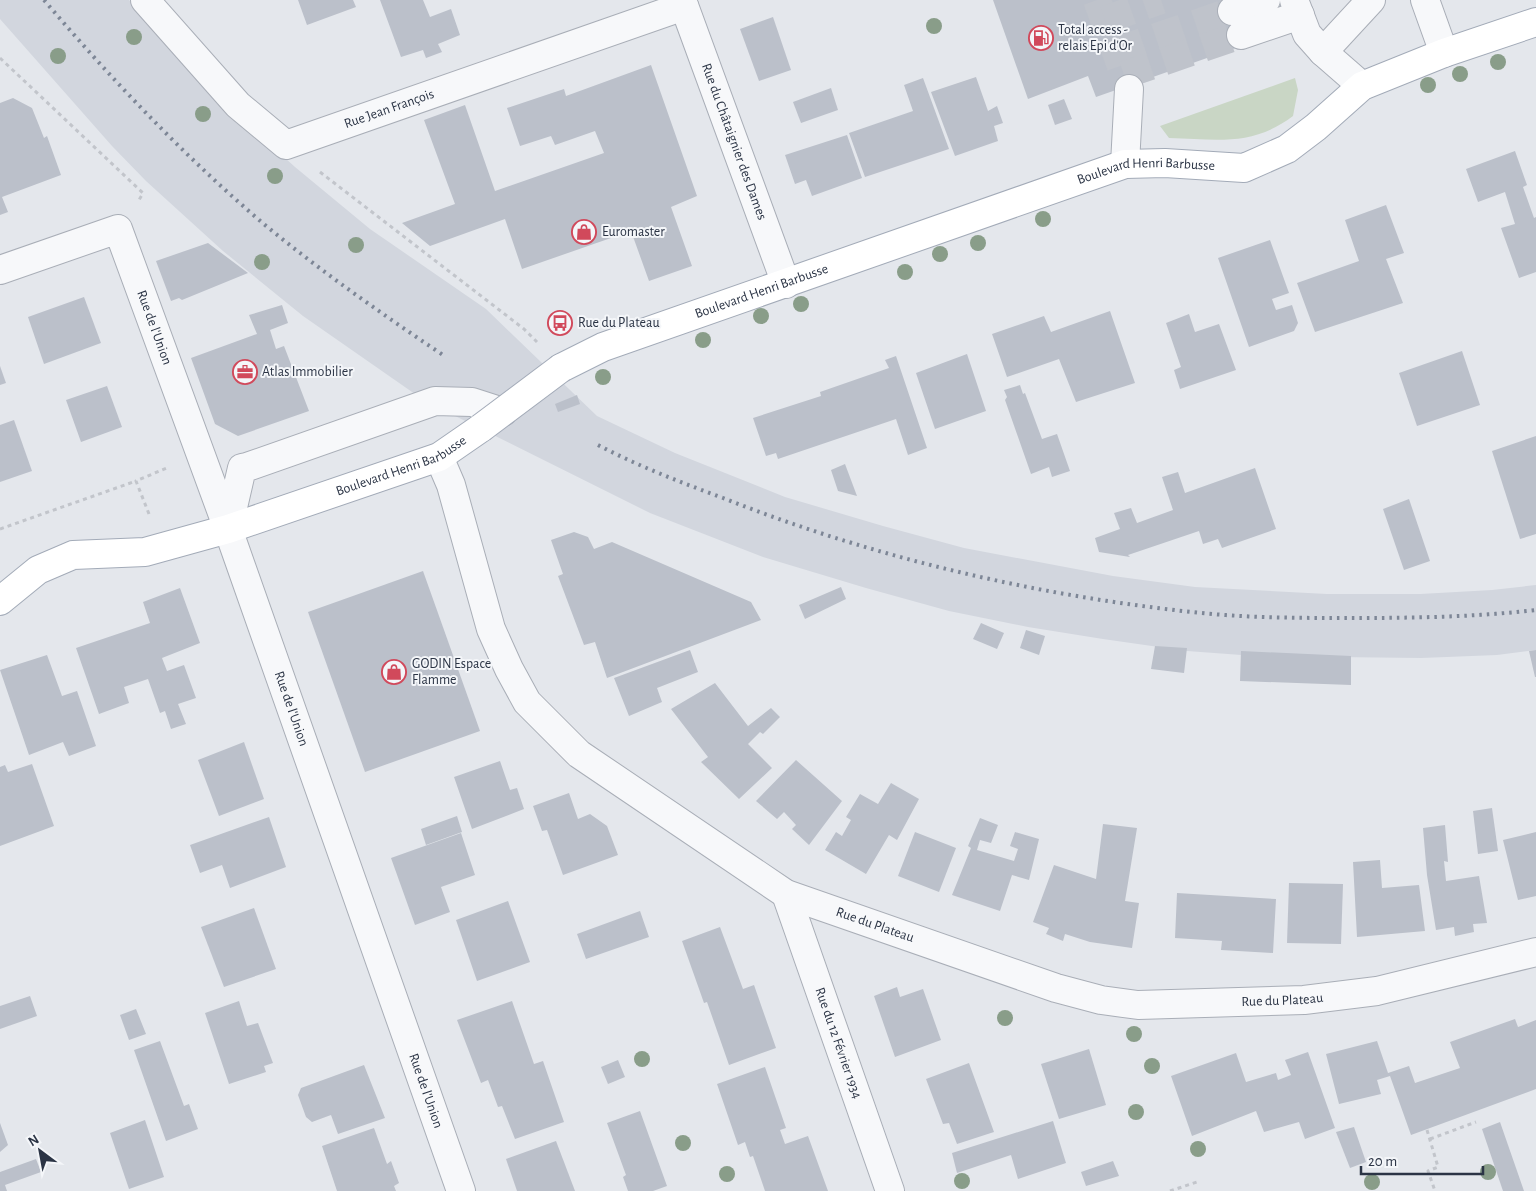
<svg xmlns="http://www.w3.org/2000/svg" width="1536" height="1191" font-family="'Alegreya Sans',sans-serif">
<rect width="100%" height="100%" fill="#e4e7ec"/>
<path fill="#d2d6de" d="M0 0H129L223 102 295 167 370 229 486 309 597 416 675 453 785 497 883 526 964 548 1113 576 1195 587 1327 594H1420L1492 590 1536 585V650L1497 655 1421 658 1255 656 1187 651 1103 639 1028 627 949 611 866 588 763 557 650 513 425 401 303 316 223 251 146 181 112 146 0 19Z"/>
<path fill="#c9d6c5" d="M1295 78 1298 90 1293 116C1252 147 1217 139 1169 138L1160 126Z"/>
<g fill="#bbc0ca">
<path d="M298 0H353L356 7 307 25Z"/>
<path d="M380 0H423L430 17 451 9 460 35 438 44 442 52 426 58 423 50 401 57Z"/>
<path d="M993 0H1229L1244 45 1096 97 1088 76 1028 99Z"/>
<path d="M773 17 791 70 759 81 740 29Z"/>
<path d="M651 65 697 196 671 207 692 266 649 281 631 231 522 269 505 219 430 246 402 223 455 204 424 120 465 105 495 191 604 153 595 131 555 145 551 136 520 146 507 108 564 89 566 96Z"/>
<path d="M976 77 988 111 997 106 1003 123 994 126 998 141 955 156 931 92Z"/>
<path d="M923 78 949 149 865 177 849 133 913 111 904 85Z"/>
<path d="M831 88 838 110 801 123 793 102Z"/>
<path d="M13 98 32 108 44 138 47 136 61 175 2 197 8 212 0 215V103Z"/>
<path d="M1064 99 1072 119 1055 125 1048 105Z"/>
<path d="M847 135 862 178 812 196 806 180 795 184 785 155Z"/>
<path d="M1515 151 1527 185 1523 187 1534 218 1536 217V272L1519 278 1501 228 1515 224 1505 192 1478 202 1466 169Z"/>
<path d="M1386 205 1404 253 1386 259 1403 303 1315 332 1297 283 1359 261 1345 220Z"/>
<path d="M1270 240 1289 293 1272 299 1276 310 1292 305 1298 323 1294 331 1249 347 1218 258Z"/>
<path d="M208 243 248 273 182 300 179 298 171 301 156 261Z"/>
<path d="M84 297 101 343 44 364 28 317Z"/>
<path d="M282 305 288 323 270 330 276 349 284 346 309 411 238 436 215 424 191 358 257 334 249 315Z"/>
<path d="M1110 311 1135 383 1076 402 1059 359 1007 377 992 334 1044 316 1051 332Z"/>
<path d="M1189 314 1195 332 1219 324 1236 370 1180 389 1174 370 1181 367 1166 323Z"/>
<path d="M1462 351 1480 405 1417 426 1399 373Z"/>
<path d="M967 354 986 411 935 429 916 373Z"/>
<path d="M896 356 927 448 908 455 896 419 778 459 776 453 766 456 753 418 821 396 820 392 889 368 885 360Z"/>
<path d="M0 366 6 383 0 385Z"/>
<path d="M1020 385 1023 394 1025 393 1042 439 1057 434 1070 471 1052 477 1049 467 1031 474 1005 400 1007 397 1004 390Z"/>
<path d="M107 386 122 427 81 442 66 400Z"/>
<path d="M577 395 580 404 558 412 555 404Z"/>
<path d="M14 420 32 471 0 482V425Z"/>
<path d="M1536 436V534L1520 539 1492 451Z"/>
<path d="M845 464 857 496 838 491 831 470Z"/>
<path d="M1255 468 1276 529 1222 548 1218 539 1203 544 1199 531 1128 555 1130 557 1099 552 1095 538 1120 529 1114 513 1131 508 1137 523 1173 510 1162 477 1178 472 1185 493Z"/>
<path d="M1409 499 1430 561 1404 570 1383 509Z"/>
<path d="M574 532 588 537 594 549 612 542 751 602 761 620 607 678 595 642 584 645 558 576 563 574 551 540Z"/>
<path d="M423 571 480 731 365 772 308 612Z"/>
<path d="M841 587 846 599 805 619 799 605Z"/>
<path d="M180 588 200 643 162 658 167 671 184 665 196 698 178 704 186 724 171 729 165 711 160 713 148 679 124 687 129 703 99 714 76 648 150 623 143 602Z"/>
<path d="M981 623 1004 633 997 649 973 639Z"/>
<path d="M1026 630 1045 636 1039 655 1020 648Z"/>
<path d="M1155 646 1187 648 1184 673 1151 669Z"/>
<path d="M690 650 698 672 657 688 662 702 629 716 614 678Z"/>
<path d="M1536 650V677H1535L1529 651Z"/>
<path d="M1241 651 1351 656V685L1240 681Z"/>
<path d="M47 655 62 696 77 691 96 746 69 756 63 742 29 755 0 670Z"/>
<path d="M715 683 748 726 771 708 780 717 763 734 760 732 748 744 772 768 739 799 701 762 708 757 671 709Z"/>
<path d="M244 742 264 799 219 816 198 760Z"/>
<path d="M796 760 842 801 809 845 792 829 796 825 784 812 777 819 756 801Z"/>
<path d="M500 761 510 790 517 788 524 809 472 829 454 777Z"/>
<path d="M32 764 54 826 0 846V767L5 765 8 772Z"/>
<path d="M891 783 919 799 897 840 889 835 866 874 825 850 836 832 842 836 851 820 846 817 860 794 878 804Z"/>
<path d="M569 793 578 819 590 814 607 826 618 855 563 875 547 830 542 831 533 806Z"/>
<path d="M1492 808 1498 851 1478 854 1473 811Z"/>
<path d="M457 816 462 832 426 845 421 829Z"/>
<path d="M269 817 286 867 230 888 222 865 200 873 190 845Z"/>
<path d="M980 818 998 825 991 843 980 840 977 850 1014 861 1018 849 1010 846 1015 832 1039 839 1029 880 1012 875 1000 911 952 895 971 848 968 846Z"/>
<path d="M1103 824 1137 828 1125 901 1139 903 1132 948 1090 942 1065 934 1063 941 1046 934 1049 928 1033 922 1054 865 1096 879Z"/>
<path d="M1445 825 1448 862 1444 861 1446 881 1479 876 1487 923 1473 924 1474 932 1455 936 1454 927 1436 930 1427 875 1423 828Z"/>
<path d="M915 832 956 848 939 892 898 876Z"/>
<path d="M1536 832V896L1518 900 1503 840Z"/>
<path d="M461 833 475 875 441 887 450 912 415 925 391 858Z"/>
<path d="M1380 860 1382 888 1419 885 1425 931 1357 937 1353 862Z"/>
<path d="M1289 883 1343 884 1341 944 1287 943Z"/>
<path d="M1177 893 1276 899 1273 953 1221 950 1222 941 1175 938Z"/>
<path d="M508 901 530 962 477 981 456 920Z"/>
<path d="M254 908 276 969 224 987 201 927Z"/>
<path d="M640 911 649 937 586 959 577 934Z"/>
<path d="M720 927 743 989 754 985 776 1048 729 1065 707 1002 704 1003 682 941Z"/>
<path d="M897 987 900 997 923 989 941 1040 895 1057 874 996Z"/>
<path d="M30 996 37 1016 0 1029V1006Z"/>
<path d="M239 1001 247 1026 258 1023 273 1063 264 1066 266 1072 229 1084 205 1013Z"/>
<path d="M512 1001 534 1064 543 1061 564 1122 515 1139 502 1106 498 1107 488 1080 481 1083 457 1020Z"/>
<path d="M136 1009 146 1034 129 1040 120 1015Z"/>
<path d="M1515 1019 1518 1027 1536 1020V1089L1411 1135 1390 1076 1377 1080 1381 1094 1339 1104 1326 1054 1377 1041 1388 1073 1409 1066 1415 1083 1460 1068 1450 1042Z"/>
<path d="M160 1041 184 1106 189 1104 198 1129 166 1141 134 1050Z"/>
<path d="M1089 1049 1106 1105 1059 1119 1041 1064Z"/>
<path d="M1308 1052 1335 1128 1305 1139 1299 1122 1264 1132 1256 1111 1192 1136 1171 1076 1236 1053 1246 1082 1276 1073 1278 1080 1291 1075 1285 1060Z"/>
<path d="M618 1060 625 1077 608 1084 601 1067Z"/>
<path d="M969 1063 994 1132 957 1144 949 1123 943 1124 926 1079Z"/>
<path d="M364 1065 385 1118 338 1134 331 1115 312 1122 306 1117 298 1095 301 1088Z"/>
<path d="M765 1067 786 1128 780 1130 785 1144 808 1136 828 1191H765L753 1156 750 1157 745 1142 738 1145 717 1084Z"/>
<path d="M640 1111 667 1186 653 1191H628L623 1177 626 1175 607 1123Z"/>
<path d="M145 1120 164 1177 129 1189 110 1133Z"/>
<path d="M1053 1121 1066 1163 1018 1179 1011 1155 957 1173 952 1153Z"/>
<path d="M1500 1122 1524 1191H1503L1482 1129Z"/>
<path d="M0 1123 8 1145 0 1152Z"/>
<path d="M1354 1127 1366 1162 1350 1168 1336 1132Z"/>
<path d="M374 1128 387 1164 391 1161 399 1183 394 1186 396 1191H337L322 1146Z"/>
<path d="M556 1141 575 1191H517L506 1159Z"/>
<path d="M36 1159 41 1172 5 1185 7 1191H0V1172Z"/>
<path d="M1113 1161 1119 1176 1086 1186 1081 1172Z"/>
</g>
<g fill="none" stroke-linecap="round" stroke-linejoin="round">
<g stroke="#bfc3cb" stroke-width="28" stroke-dasharray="28 14" stroke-linecap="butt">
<path d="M1097 0 1122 69"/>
<path d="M1105 20 1161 0"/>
<path d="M1116 51 1232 11"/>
<path d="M1124 75 1241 35"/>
</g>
<defs>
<g id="minor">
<path id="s1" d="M145 0 238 105 286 145 684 6"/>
<path id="s2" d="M682 0 786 284"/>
<path d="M1294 0 1307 34 1323 52 1362 86"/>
<path d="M1425 0 1444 53"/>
<path d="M1232 11 1266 0"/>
<path d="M1241 35 1300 15"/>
<path d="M1323 52 1371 0"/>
<path d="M1125 164 1129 89"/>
<path id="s3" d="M0 270 118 229 228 529 461 1191"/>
<path id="s4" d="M439 457 451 485 491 629 509 669 527 702 579 754 786 894 1056 988 1101 1000 1138 1005 1304 1000 1377 991 1536 952"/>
<path d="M228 529 242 468 247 467 435 401 472 402 503 412"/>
<path id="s5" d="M786 894 890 1191"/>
</g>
<g id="major">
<path id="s6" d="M561 368 603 347 1125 164 1165 163 1244 168 1287 149 1316 127 1362 86 1444 53 1536 22"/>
<path id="s7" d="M0 601 38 570 73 555 145 552 228 529 439 457 481 428"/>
</g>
</defs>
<use href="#minor" stroke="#a9aeb7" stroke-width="30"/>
<use href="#major" stroke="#a3abb8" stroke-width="30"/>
<g stroke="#c2c5cb" stroke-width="3" stroke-dasharray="4 4" stroke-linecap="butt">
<path d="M0 58 143 193 139 200"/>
<path d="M320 172 524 329 537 342"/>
<path d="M149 514 136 481 169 467"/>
<path d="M0 529 136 481"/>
<path d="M1427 1130 1438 1167 1428 1171 1435 1191"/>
<path d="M1430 1139 1476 1122"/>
<path d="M1170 1191 1197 1182"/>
</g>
<use href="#minor" stroke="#f7f8fa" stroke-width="28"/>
<use href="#major" stroke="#fff" stroke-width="28"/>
<g stroke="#7d8696" stroke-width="4" stroke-dasharray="2.5 5" stroke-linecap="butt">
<path d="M44 0C112 80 185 157 265 225 322 272 382 314 443 355"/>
<path d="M598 445C638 466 680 482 723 498 872 557 1033 595 1192 612 1245 618 1299 618 1352 618 1414 618 1475 617 1536 610"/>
</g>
<defs>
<path id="major-bridge" d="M481 428 561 368"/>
</defs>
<use href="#major-bridge" stroke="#a3abb8" stroke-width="30" stroke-linecap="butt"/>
<use href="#major-bridge" stroke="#fff" stroke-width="28"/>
</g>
<g fill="#899d89">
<circle cx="934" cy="26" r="8"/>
<circle cx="134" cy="37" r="8"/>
<circle cx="58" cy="56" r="8"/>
<circle cx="1498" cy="62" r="8"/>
<circle cx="1460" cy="74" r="8"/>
<circle cx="1428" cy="85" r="8"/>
<circle cx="203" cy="114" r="8"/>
<circle cx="275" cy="176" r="8"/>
<circle cx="1043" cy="219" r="8"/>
<circle cx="978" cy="243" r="8"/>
<circle cx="356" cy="245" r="8"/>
<circle cx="940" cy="254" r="8"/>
<circle cx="262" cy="262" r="8"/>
<circle cx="905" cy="272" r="8"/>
<circle cx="801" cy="304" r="8"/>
<circle cx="761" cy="316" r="8"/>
<circle cx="703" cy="340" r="8"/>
<circle cx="603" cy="377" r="8"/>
<circle cx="1005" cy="1018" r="8"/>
<circle cx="1134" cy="1034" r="8"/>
<circle cx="642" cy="1059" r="8"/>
<circle cx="1152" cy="1066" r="8"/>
<circle cx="1136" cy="1112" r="8"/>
<circle cx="683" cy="1143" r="8"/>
<circle cx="1198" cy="1149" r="8"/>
<circle cx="1488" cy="1172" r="8"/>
<circle cx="727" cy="1174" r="8"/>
<circle cx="962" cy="1181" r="8"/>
<circle cx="1372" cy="1182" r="8"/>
</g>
<defs>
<symbol id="fuel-ring" viewBox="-11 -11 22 22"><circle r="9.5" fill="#f4f6f9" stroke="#d1495b" stroke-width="1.5"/><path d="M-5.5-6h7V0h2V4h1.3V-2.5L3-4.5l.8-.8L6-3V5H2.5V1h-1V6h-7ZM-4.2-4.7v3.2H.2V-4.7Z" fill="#d1495b"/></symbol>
<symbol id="shop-ring" viewBox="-11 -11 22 22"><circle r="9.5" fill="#f4f6f9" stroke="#d1495b" stroke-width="1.5"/><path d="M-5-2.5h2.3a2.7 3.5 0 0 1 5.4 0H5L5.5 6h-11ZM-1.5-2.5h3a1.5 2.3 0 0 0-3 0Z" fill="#d1495b"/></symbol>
<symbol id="bus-ring" viewBox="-11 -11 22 22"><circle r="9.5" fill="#f4f6f9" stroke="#d1495b" stroke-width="1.5"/><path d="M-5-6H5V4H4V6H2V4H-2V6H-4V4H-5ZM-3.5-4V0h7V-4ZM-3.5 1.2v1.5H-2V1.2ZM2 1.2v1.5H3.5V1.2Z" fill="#d1495b"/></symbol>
<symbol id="office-ring" viewBox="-11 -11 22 22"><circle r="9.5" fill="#f4f6f9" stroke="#d1495b" stroke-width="1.5"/><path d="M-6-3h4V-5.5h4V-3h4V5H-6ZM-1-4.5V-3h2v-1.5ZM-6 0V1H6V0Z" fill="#d1495b"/></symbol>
</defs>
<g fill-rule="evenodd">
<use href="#fuel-ring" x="1027" y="24" width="28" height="28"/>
<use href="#shop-ring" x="570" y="218" width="28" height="28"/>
<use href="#bus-ring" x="546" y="309" width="28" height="28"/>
<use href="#office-ring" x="231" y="358" width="28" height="28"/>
<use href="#shop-ring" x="380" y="658" width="28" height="28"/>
</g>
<g text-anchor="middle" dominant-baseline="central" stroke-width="4" stroke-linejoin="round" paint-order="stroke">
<g font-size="14" fill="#2b3445" stroke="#f4f6f9" text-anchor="start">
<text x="1058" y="30">Total access -<tspan x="1058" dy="16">relais Epi d'Or</tspan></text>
<text x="602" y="232">Euromaster</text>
<text x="578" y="323">Rue du Plateau</text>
<text x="262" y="372">Atlas Immobilier</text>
<text x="412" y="664">GODIN Espace<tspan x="412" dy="16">Flamme</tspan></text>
</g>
<g font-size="14" fill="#2b3445" stroke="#f4f6f9">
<text stroke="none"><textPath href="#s1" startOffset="312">Rue Jean François</textPath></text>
<text stroke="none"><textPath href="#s2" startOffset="151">Rue du Châtaignier des Dames</textPath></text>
<text stroke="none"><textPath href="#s6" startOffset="620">Boulevard Henri Barbusse</textPath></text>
<text stroke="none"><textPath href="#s6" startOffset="215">Boulevard Henri Barbusse</textPath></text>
<text stroke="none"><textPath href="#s3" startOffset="230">Rue de l'Union</textPath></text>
<text stroke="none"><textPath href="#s7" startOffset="430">Boulevard Henri Barbusse</textPath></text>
<text stroke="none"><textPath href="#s3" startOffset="635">Rue de l'Union</textPath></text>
<text stroke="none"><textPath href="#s4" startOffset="679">Rue du Plateau</textPath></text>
<text stroke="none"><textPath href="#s4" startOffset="1099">Rue du Plateau</textPath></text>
<text stroke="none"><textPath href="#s5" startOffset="158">Rue du 12 Février 1934</textPath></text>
<text stroke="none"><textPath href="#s3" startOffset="1040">Rue de l'Union</textPath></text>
</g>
</g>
<g transform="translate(40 1151) rotate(328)" stroke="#f4f6f9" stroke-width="4" paint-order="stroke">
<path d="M0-4L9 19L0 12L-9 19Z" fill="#2b3445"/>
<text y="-8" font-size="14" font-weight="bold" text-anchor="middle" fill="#2b3445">N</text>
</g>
<path d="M1361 1166v8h122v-8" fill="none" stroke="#2b3445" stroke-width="2.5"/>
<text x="1368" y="1166" font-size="15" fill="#2b3445" stroke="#f4f6f9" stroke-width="4" paint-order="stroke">20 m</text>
</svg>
